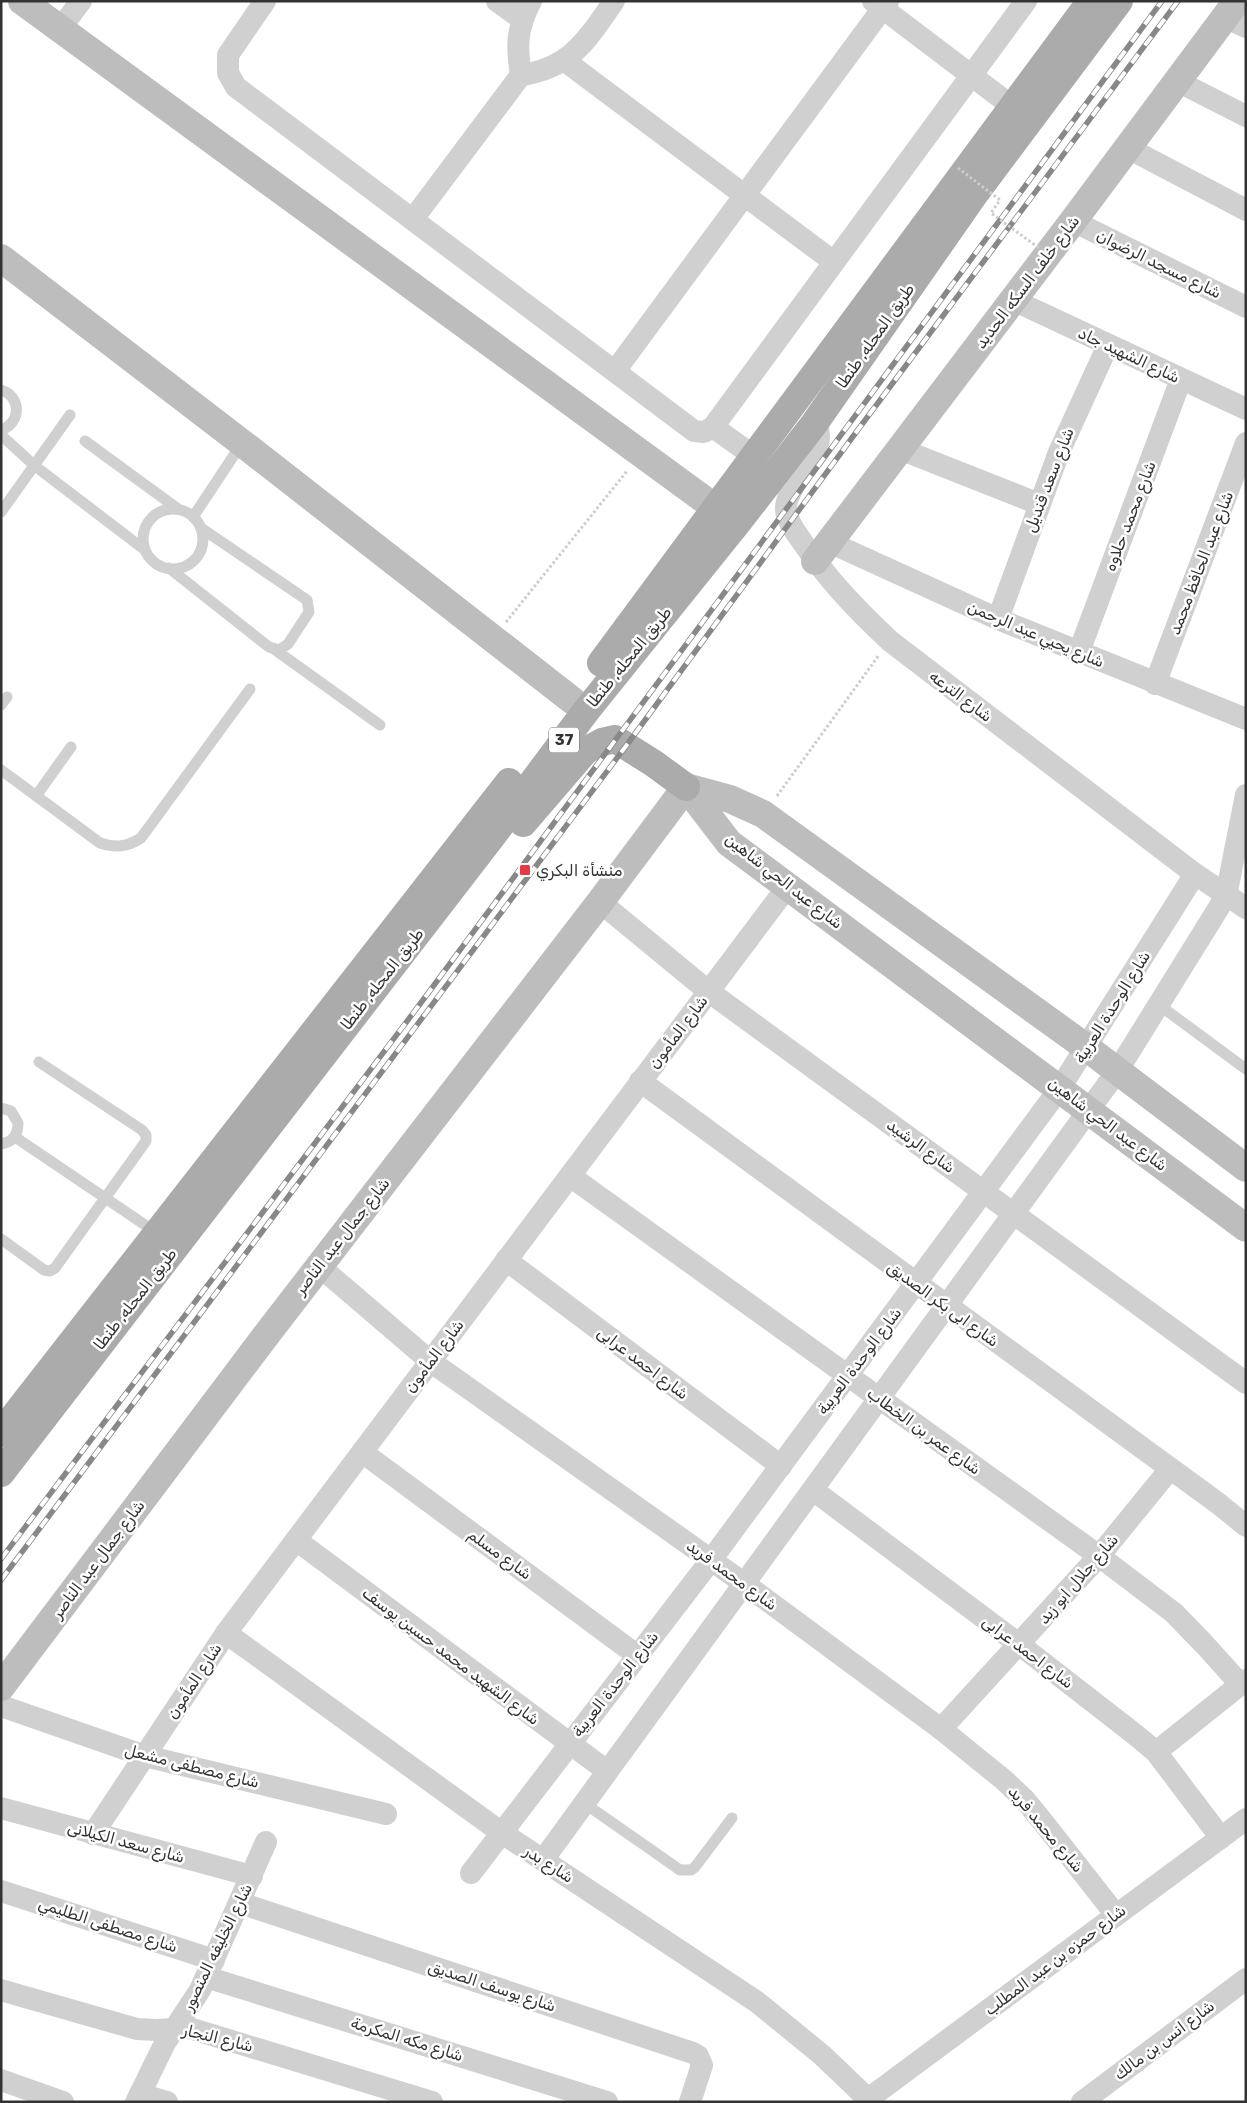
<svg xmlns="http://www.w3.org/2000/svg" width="1247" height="2103" font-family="Rubik,Cairo,sans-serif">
<rect width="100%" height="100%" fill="#fff"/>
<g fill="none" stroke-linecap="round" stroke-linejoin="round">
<g stroke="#cdcdcd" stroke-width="3" stroke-dasharray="2.5 2.5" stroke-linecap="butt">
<path d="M506 622 627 471"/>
<path d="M777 796 879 655"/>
</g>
<g stroke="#d0d0d0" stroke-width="11">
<path d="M1 390C22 396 21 424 1 430"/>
<path d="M1 435 35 466 145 550"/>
<path d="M85 441 178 509"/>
<circle cx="173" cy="539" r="30"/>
<path d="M1 512 70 415"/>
<path d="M193 517 242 443"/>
<path d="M169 568 269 647 279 650 288 644 309 612 307 600 201 528"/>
<path d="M274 649 380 725"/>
<path d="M1 705 7 697"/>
<path d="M1 770 100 843C116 848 127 847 141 838L250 689"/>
<path d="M36 796 71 747"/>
<path d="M1159 1005 1246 1069"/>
<path d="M1 1108 11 1111 18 1123C18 1135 13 1142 1 1144"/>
<path d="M15 1137 157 1233"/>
<path d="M1 1239 44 1270 50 1271 55 1268 146 1141V1135L142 1130 39 1062"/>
<path d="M584 1803 680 1870H691L695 1867 732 1818"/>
</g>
<g stroke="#d0d0d0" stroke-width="22">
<path d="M265 1 228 55V73L236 87 694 431 704 432 713 427 1026 1"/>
<path d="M497 1 522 19"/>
<path d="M873 1 1013 107"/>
<path d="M1225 17 1246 27"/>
<path d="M60 29 81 1"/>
<path d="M565 61 834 262"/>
<path d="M521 75C516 45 517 28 531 1"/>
<path d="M1177 81 1246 116"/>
<path d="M1128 148 1246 210"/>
<path d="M413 219 521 75C571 68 587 40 614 1"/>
<path d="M1073 221 1246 307"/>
<path d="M1013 300 1246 409"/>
<path d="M615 371 888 1"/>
<path d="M814 424C835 447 784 483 786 510 787 521 795 531 801 540 827 579 856 609 890 641L1195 874 1246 908"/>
<path d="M713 427 755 457"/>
<path d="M900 449 1039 504"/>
<path d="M829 542 998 619 1246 719"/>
<path d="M998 619 1059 452 1108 345"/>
<path d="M1079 652 1181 379"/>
<path d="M1155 684 1246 443"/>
<path d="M600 902 708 991 1246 1383"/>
<path d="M640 1081 1219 1504 1246 1526"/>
<path d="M570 1176 1099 1556 1174 1613 1205 1645 1240 1684"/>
<path d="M506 1260 781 1466"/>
<path d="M319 1266 430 1361 745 1584 941 1729 1004 1780 1025 1800 1043 1822 1116 1915"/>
<path d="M362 1452 638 1656"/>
<path d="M813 1490 1020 1645 1137 1736 1156 1752 1221 1838"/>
<path d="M296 1540 607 1771"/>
<path d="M226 1633 502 1833 757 2002 822 2055 868 2099"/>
<path d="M1 1706 145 1756 386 1814"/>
<path d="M941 1729 1099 1556 1170 1469"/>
<path d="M1156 1752 1246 1680"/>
<path d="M1 1808 252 1876"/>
<path d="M93 1834 226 1633 788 886"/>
<path d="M543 1860 1118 1070 1226 896 1246 795"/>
<path d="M471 1873 711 1560 1060 1088 1195 874"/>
<path d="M1 1891 214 1960"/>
<path d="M240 1903 693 2053 698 2056 702 2065 690 2102"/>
<path d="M206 1977 607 2102"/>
<path d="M1 1990 137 2029 157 2030 189 2028 432 2102"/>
<path d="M1 2080 63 2102"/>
<path d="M140 2094 167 2102"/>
<path d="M136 2102 165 2043 200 1990 266 1842"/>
<path d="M864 2102 1246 1819"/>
<path d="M1082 2102 1246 1979"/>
</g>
<g stroke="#bdbdbd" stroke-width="28">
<path d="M22 1 717 509"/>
<path d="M1 258 242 443 573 701"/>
<path d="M815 561 1073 221 1237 1"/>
<path d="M686 787 729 843 1246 1228"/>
<path d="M686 787 730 799 763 814 1087 1048 1246 1168"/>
<path d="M1 1687 267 1334 600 902 686 787"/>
</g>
<g stroke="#ababab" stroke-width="28">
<path d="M601 663 1091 1"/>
<path d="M523 823 585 751 602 742 615 739 653 763 686 787"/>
<path d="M1 1433 509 782"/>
<path d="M1 1473 493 835 586 711 738 522 814 424 976 192 1119 1"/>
</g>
<defs>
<g id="rail">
<path d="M1 1559 423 1000 1162 1"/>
<path d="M1 1580 626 746 857 431 1178 1"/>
</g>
</defs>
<use href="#rail" stroke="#888" stroke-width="5.5"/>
<use href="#rail" stroke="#fff" stroke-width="4" stroke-dasharray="11" stroke-linecap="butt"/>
<path stroke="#cdcdcd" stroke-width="3" stroke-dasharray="2.5 2.5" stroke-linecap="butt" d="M958 168 1000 200 991 213 1039 248"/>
</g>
<rect fill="#e63946" stroke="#fff" stroke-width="2" x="519" y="864" width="12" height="12" rx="2.5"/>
<g text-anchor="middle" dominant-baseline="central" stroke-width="5" stroke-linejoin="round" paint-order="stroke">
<rect fill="#fff" stroke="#707070" stroke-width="1" x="549" y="727.5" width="30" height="25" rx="4"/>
<g font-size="15" font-weight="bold" fill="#333">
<text x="564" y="740">37</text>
</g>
<g font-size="16" fill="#333" stroke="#fff">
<text transform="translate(1159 264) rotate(26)">شارع مسجد الرضوان</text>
<text transform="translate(1027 282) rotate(-53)">شارع خلف السكه الحديد</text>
<text transform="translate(875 336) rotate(-55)">طريق المحله, طنطا</text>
<text transform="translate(1129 355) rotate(25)">شارع الشهيد جاد</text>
<text transform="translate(1049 480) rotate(-69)">شارع سعد قنديل</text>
<text transform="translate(1130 516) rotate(-69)">شارع محمد حلاوه</text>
<text transform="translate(1201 563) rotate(-69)">شارع عبد الحافظ محمد</text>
<text transform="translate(1036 634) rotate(23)">شارع يحيي عبد الرحمن</text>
<text transform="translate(629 657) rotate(-51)">طريق المحله, طنطا</text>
<text transform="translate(961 696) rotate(37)">شارع الترعه</text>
<text transform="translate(784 881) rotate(38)">شارع عبد الحي شاهين</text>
<text transform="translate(382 979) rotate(-52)">طريق المحله, طنطا</text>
<text transform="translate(1112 1007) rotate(-58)">شارع الوحدة العربية</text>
<text transform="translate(678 1032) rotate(-53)">شارع المأمون</text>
<text transform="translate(1108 1124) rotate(37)">شارع عبد الحي شاهين</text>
<text transform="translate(921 1146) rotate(36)">شارع الرشيد</text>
<text transform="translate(342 1236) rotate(-52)">شارع جمال عبد الناصر</text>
<text transform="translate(135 1299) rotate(-52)">طريق المحله, طنطا</text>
<text transform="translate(943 1304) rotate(36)">شارع ابى بكر الصديق</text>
<text transform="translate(434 1356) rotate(-53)">شارع المأمون</text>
<text transform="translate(859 1361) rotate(-53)">شارع الوحدة العربية</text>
<text transform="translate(643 1363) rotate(37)">شارع احمد عرابى</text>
<text transform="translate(924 1431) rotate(36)">شارع عمر بن الخطاب</text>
<text transform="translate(500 1554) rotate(36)">شارع مسلم</text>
<text transform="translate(98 1559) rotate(-53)">شارع جمال عبد الناصر</text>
<text transform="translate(732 1575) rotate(36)">شارع محمد فريد</text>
<text transform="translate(1078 1579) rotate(-49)">شارع جلال ابو زيد</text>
<text transform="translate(1028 1652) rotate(37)">شارع احمد عرابى</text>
<text transform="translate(451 1656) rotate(37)">شارع الشهيد محمد حسين يوسف</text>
<text transform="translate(194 1681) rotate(-57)">شارع المأمون</text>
<text transform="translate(615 1684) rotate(-52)">شارع الوحدة العربية</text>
<text transform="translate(192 1766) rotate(14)">شارع مصطفى مشعل</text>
<text transform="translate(1046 1829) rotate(50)">شارع محمد فريد</text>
<text transform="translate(126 1842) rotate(15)">شارع سعد الكيلانى</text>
<text transform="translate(549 1864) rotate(33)">شارع بدر</text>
<text transform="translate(108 1925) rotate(18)">شارع مصطفى الطليمي</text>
<text transform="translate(217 1947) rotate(-64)">شارع الخليفه المنصور</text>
<text transform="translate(1055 1960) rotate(-37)">شارع حمزه بن عبد المطلب</text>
<text transform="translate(492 1986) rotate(18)">شارع يوسف الصديق</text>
<text transform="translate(218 2038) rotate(14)">شارع النجار</text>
<text transform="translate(407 2039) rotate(17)">شارع مكه المكرمة</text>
<text transform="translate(1164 2040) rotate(-37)">شارع انس بن مالك</text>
</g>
<g font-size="16" fill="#333" stroke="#fff" text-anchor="start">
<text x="536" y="870">منشأة البكري</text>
</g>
</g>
<rect width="1247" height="2103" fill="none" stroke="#333333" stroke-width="5"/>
</svg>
